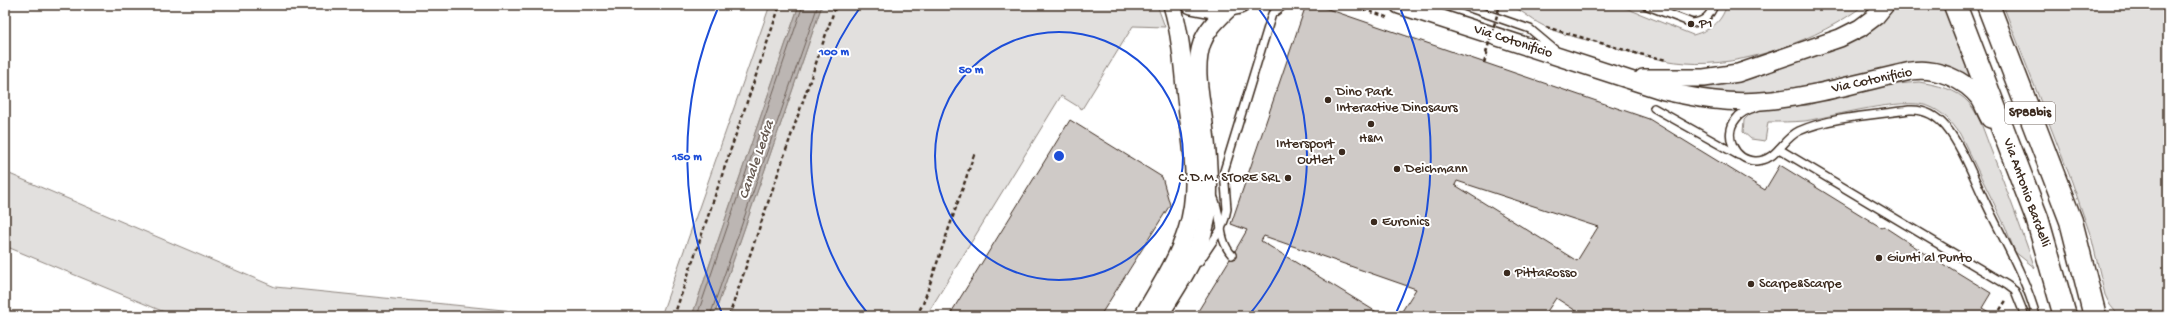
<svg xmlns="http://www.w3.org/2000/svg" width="2173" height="321" font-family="'Gochi Hand',sans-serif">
<rect width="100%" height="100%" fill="#fff"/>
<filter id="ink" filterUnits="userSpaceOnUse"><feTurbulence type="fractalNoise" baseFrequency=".025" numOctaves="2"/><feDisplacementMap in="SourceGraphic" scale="8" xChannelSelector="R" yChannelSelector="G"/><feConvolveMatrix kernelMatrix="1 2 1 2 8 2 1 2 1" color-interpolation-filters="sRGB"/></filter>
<g filter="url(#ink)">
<g fill="#e2e0de" stroke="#8e857e">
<path d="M770 5H799L692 316H661Z"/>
<path d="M822 5H1157L1165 27 1133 26 1082 109 1061 96 926 316H714Z"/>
<path d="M1509 5H1618L1693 35C1712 29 1720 24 1727 5H1864C1820 39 1742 68 1686 63 1658 61 1630 52 1603 44 1584 39 1560 35 1542 25 1530 19 1522 10 1509 5Z"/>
<path d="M1895 5H1945L1974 81 1964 75 1853 76 1770 92 1729 94 1674 86 1888 14Z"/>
<path d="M2003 5H2168V316H2119L2110 305 2105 295 2092 240 2072 182Z"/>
<path d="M1919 82C1937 85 1957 89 1969 103 1980 116 1985 135 1991 150 2007 189 2021 229 2035 268L2015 252 2005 226 1960 134C1952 122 1942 111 1928 106 1903 97 1834 116 1805 121 1793 122 1780 122 1768 122L1765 141 1751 139 1743 132 1744 120 1751 113 1761 109 1809 105 1824 99 1888 85Z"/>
<path d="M5 172 275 287 563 316H174L5 246Z"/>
</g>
<path fill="#bcb6b3" stroke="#887e77" d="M799 5H822L714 316H692Z"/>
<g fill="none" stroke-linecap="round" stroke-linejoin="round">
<g stroke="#6f625a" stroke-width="1">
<path d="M697 316 803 5"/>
<path d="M710 316 818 5"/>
</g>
</g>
<g fill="#cfcac7" stroke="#3b2a1e" fill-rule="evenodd">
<path d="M1306 5H1316L1649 119 1765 190 1780 165 1882 228 1883 226 1946 267 1947 266 1991 293 1982 308 1996 316H1584L1556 298 1544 316H1399L1416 289 1264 236 1261 241 1383 316H1195L1230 259 1236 257 1235 251 1247 230 1231 224ZM1457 181 1598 227 1577 261 1455 185Z"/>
<path d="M1070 120 1162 177 1170 205 1100 316H949Z"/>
</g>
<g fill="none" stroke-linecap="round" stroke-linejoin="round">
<defs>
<g id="service">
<path d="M1461 5 1530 29 1555 50"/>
<path d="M1645 5 1692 23C1704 22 1710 16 1714 5"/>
<path d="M1757 107C1749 109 1741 112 1736 119 1723 135 1734 160 1755 161 1776 162 1782 139 1799 131 1830 117 1874 115 1909 110 1923 109 1936 115 1946 127 1961 145 1974 178 1984 199 2002 238 2025 275 2036 316"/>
<path d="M1654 108 1738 155"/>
<path d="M1779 149 2007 285 2015 291 2025 316"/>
<path d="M1213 196C1223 216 1217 239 1232 255"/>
<path d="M1199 262 1221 229 1225 218 1227 209 1224 171 1272 14 1284 5"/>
</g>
<g id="tertiary">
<path d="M1191 5 1217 10 1240 5"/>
<path d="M1399 5 1664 91C1696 98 1728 104 1761 101 1812 97 1861 82 1911 71 1935 67 1965 79 1980 99 1984 105 1986 113 1990 119"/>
<path d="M1643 78H1704L1738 73 1840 38 1860 28 1876 16 1885 5"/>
<path d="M1143 316C1159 288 1177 261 1187 230 1201 189 1191 140 1186 98 1183 67 1181 35 1172 5"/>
<path d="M1159 316C1177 286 1199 257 1206 221 1211 191 1208 155 1204 124 1201 97 1193 69 1202 43 1207 29 1218 19 1228 9"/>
</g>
<g id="primary">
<path d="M1955 5 2037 218 2065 316"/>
<path d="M1988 5 2071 221 2095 316"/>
</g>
</defs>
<use href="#service" stroke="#3b2a1e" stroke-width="10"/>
<use href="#tertiary" stroke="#3b2a1e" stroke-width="20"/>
<use href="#primary" stroke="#3b2a1e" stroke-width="25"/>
<g stroke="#3b2a1e" stroke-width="2.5" stroke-dasharray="4 3" stroke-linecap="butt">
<path d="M1350 5 1387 17"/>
<path d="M1546 27 1635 53 1667 60"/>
<path d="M1484 63 1488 50"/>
<path d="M674 316 780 5"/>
<path d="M729 316 836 5"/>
<path d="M916 316 923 304 975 152"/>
<path d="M1996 316 2007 299"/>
</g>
<use href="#service" stroke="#fff" stroke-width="7"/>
<use href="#tertiary" stroke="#fff" stroke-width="17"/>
<use href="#primary" stroke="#fff" stroke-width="22"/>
<path stroke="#3b2a1e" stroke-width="2.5" stroke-dasharray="4 3" stroke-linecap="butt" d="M1486 53 1500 5"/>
</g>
</g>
<g fill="none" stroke="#1d4ed8" stroke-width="2">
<circle cx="1059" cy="156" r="124"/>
<path d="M869 315A248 248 0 0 1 862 5M1256 5A248 248 0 0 1 1249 315"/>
<path d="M722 313A372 372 0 0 1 718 8M1400 8A372 372 0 0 1 1396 313"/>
</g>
<g fill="#3b2a1e" stroke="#fff" stroke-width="1.5">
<circle cx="1691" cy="24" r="4"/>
<circle cx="1328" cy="100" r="4"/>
<circle cx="1371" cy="124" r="4"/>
<circle cx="1342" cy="152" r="4"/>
<circle cx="1397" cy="169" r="4"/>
<circle cx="1288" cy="178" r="4"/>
<circle cx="1374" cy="222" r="4"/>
<circle cx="1879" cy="258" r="4"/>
<circle cx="1507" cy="273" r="4"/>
<circle cx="1751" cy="284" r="4"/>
</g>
<g text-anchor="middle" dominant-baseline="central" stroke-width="4" stroke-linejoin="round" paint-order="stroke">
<rect fill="#fff" stroke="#766a62" stroke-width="1" x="2005" y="102" width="50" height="22" rx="3"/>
<g font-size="13" font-weight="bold" fill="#3b2a1e">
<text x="2030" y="113">SP88bis</text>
</g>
<g font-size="14" fill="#3b2a1e" stroke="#fff" text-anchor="start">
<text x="1699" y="24">P1</text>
<text x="1336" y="92">Dino Park<tspan x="1336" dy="16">Interactive Dinosaurs</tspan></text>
<text x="1371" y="139" text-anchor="middle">H&amp;M</text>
<text x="1334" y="144" text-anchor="end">Intersport<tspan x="1334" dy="16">Outlet</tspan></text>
<text x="1405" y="169">Deichmann</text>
<text x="1280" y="178" text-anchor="end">C.D.M. STORE SRL</text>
<text x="1382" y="222">Euronics</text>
<text x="1887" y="258">Giunti al Punto</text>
<text x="1515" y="273">PittaRosso</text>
<text x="1759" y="284">Scarpe&amp;Scarpe</text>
</g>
<g font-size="14" fill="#3b2a1e" stroke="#fff">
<text transform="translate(1513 42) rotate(18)">Via Cotonificio</text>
<text transform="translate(1872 81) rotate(-12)">Via Cotonificio</text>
<text transform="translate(2026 193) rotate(70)">Via Antonio Bardelli</text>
</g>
<g font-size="15" font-style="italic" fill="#685b52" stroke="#fff">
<text transform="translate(757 160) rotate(-71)">Canale Ledra</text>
</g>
</g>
<circle cx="1059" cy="156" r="6" fill="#1d4ed8" stroke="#fff" stroke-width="2"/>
<g font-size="12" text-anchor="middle" font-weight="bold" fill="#1d4ed8" stroke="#fff" stroke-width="4" stroke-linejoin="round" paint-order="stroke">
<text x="834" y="55">100 m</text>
<text x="971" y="73">50 m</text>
<text x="687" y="160">150 m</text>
</g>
<rect width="2173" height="321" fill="none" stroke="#fff" stroke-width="20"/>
<rect x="10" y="10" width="2153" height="301" fill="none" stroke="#3b2a1e" stroke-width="1.5" filter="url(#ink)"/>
</svg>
